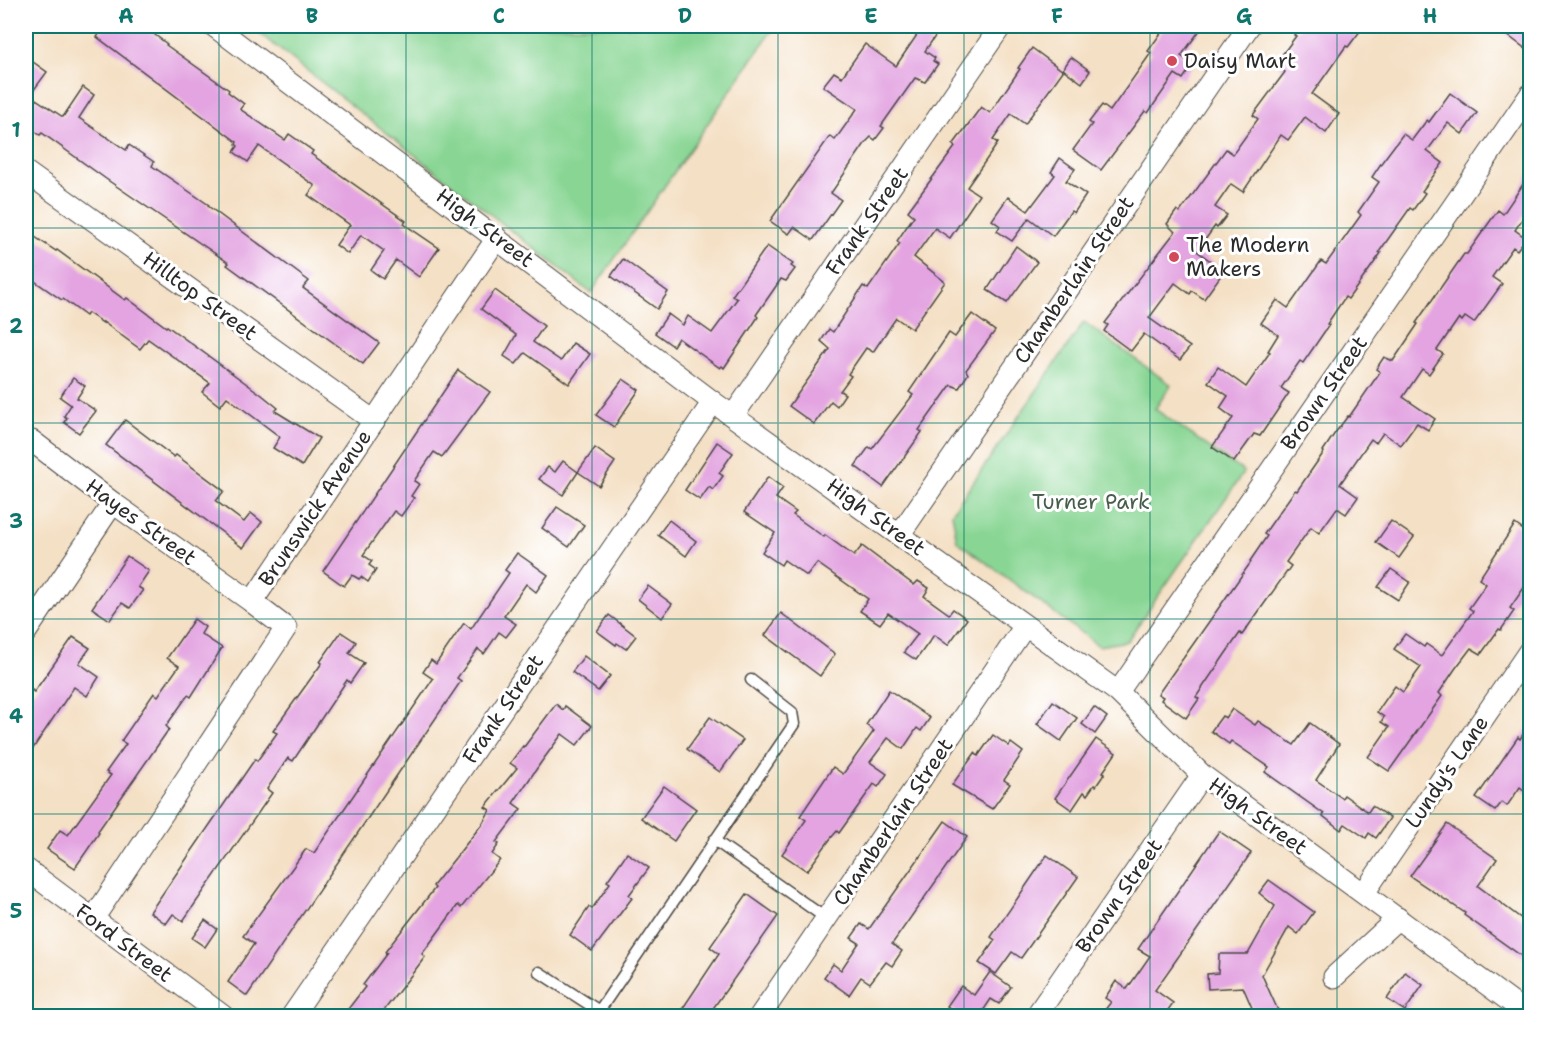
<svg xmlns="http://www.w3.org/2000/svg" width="1556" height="1042" font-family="'Shantell Sans',sans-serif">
<rect width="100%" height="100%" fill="#fff"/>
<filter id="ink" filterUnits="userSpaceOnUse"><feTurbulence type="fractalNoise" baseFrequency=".0167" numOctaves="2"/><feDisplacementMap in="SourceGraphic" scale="12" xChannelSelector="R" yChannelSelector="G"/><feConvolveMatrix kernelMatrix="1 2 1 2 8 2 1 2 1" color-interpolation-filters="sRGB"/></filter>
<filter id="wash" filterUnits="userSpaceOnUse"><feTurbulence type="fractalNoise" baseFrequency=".008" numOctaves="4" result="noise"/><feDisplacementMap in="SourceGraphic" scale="24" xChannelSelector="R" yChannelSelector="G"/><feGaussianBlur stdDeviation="1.35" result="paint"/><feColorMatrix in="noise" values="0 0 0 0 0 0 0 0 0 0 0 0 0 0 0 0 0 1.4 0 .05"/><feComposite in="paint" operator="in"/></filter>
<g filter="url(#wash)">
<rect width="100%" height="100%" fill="#f4e0c5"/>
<g fill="#89d694" stroke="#5a8060" stroke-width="1.5">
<path d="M250 26H775L591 293Z"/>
<path d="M1084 322 1171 385 1155 409 1244 472 1127 641 1099 646 957 541 952 513Z"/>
</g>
<g id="blocks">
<g fill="#e3a4e1">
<path d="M105 26H143L167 44 166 45 229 90 228 92 244 104 240 109 285 140 289 134 313 151 311 154 406 221 404 224 439 248 419 277 396 260 383 279 371 270 384 251 361 235 348 254 336 245 350 225 308 195 315 186 259 146 248 162 234 152 238 146 236 144 237 142 97 37Z"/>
<path d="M923 26H942L925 51 935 58 933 61 938 64 925 82 915 78 881 126 884 128 875 140 871 137 866 142 831 193 841 200 813 240 794 227 789 234 770 221 830 136 835 140 857 109 823 86 834 72 842 77 865 44 896 66Z"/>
<path d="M1166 26H1203L1181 56 1193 64 1183 79 1175 74 1148 113 1145 111 1101 170 1073 150 1092 124 1089 122 1102 105 1110 111 1151 53 1148 51Z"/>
<path d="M1301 26H1364L1348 47 1346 46 1312 94 1339 114 1326 133 1305 117 1288 140 1281 135 1243 192 1231 184 1215 207 1227 215 1217 228 1215 226 1197 251 1224 271 1204 299 1192 291 1190 294 1175 283 1149 318 1190 347 1180 360 1144 334 1131 351 1104 331 1108 325 1105 323 1175 232 1167 224 1177 210 1180 212 1226 149 1233 154 1258 119 1253 115 1285 72 1276 63 1296 36 1294 35Z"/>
<path d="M1495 26H1530V52Z"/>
<path d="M1032 48 1063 71 1025 124 1011 114 993 140 998 143 967 187 979 195 950 238 935 228 914 257 945 282 912 329 896 318 873 352 866 348 848 374 851 376 840 391 845 394 837 406 831 401 814 424 789 406 830 349 821 341 829 329 833 332 863 286 868 289 900 243 897 241 914 216 908 211 955 147 953 145 981 107 990 113 1020 69 1018 68Z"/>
<path d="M26 57 47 72 30 95 63 117 83 87 94 95 79 118 126 150 129 145 154 162 152 166 209 205 208 206 309 281 303 288 379 343 363 364 227 265 229 263 106 179 42 133 40 135 26 125Z"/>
<path d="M1071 57 1090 71 1082 83 1063 69Z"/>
<path d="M1450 93 1477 113 1462 134 1448 123 1427 151 1443 163 1422 191 1425 193 1413 210 1410 208 1379 252 1381 253 1369 270 1348 299 1345 297 1327 324 1329 325 1303 363 1300 361 1281 388 1289 393 1260 436 1254 434 1234 462 1212 447 1233 418 1220 408 1228 396 1208 382 1218 367 1246 387 1270 352 1268 351 1278 335 1261 323 1277 300 1288 308 1321 261 1326 264 1361 215 1358 212 1379 182 1372 177 1382 162 1403 134 1412 140 1427 120 1429 122Z"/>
<path d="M1060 158 1075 169 1066 181 1086 195 1074 213 1071 211 1053 236 1029 218 1012 241 997 231 1000 226 992 220 1008 197 1028 211 1055 175 1051 172Z"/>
<path d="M1530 174V207L1515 230 1526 238 1517 250 1513 247 1492 277 1502 284 1474 323 1465 317 1462 321 1459 318 1437 350 1443 354 1429 374 1422 369 1403 397 1435 419 1428 430 1417 423 1401 445 1383 433 1376 443 1371 439 1340 484 1358 497 1346 514 1337 508 1319 533 1311 527 1286 562 1291 566 1242 635 1240 633 1226 653 1196 697 1199 699 1186 718 1161 700 1163 697 1158 694 1251 562 1250 561 1267 536 1264 534 1295 490 1297 491 1324 452 1323 451 1335 433 1348 416 1349 417 1380 372 1376 369 1384 357 1393 361 1418 324 1416 323 1464 254H1467L1498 210 1503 214Z"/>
<path d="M26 231 56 251 57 250 125 300 127 298 166 327 167 326 262 395 278 408 275 411 319 438 302 466 273 448 280 437 227 397 220 406 202 392 210 383 148 339 140 349 103 322V323L88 313 86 316 63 299 62 300 26 275Z"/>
<path d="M767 246 793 264 791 266 795 269 786 281 781 279 756 315 758 317 724 368 722 366 720 368 678 338 673 346 655 333 668 314 683 325 688 316 712 333 737 299 732 296Z"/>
<path d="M1016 246 1037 262 1007 303 987 290Z"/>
<path d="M623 259 668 292 657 309 611 276Z"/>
<path d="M495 290 544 326 533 342 561 361 573 343 590 354 569 384 525 353 516 364 504 356 516 335 481 309Z"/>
<path d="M972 314 995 331 966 370 968 374 959 388 951 385 919 430 922 432 883 487 855 466 869 447 872 449 913 395 909 392 949 333 955 337Z"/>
<path d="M458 370 490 392 442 457 434 452 414 481 419 484 411 496 414 498 401 516 394 511 363 555 372 561 369 565 376 570 368 582 361 577 359 579 352 575 344 586 323 571Z"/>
<path d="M73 378 85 386 77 398 96 411 79 433 64 422 67 418 64 416 71 405 60 397Z"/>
<path d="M623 379 639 390 614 427 596 415Z"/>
<path d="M125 420 174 457 176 455 224 491 216 501 244 522 251 513 262 522 243 548 106 445Z"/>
<path d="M717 442 733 453 719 473 723 476 713 490 709 487 700 500 685 490Z"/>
<path d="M595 448 615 462 599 486 578 472 563 495 539 479 548 467 555 472 563 461 578 472Z"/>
<path d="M768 477 783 488 776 498 796 512 793 515 824 537 825 535 854 556 862 546 914 585 918 581 929 588 924 596 949 614 953 609 967 619 948 645 934 635 916 660 904 652 918 634 888 613 880 624 860 611 868 599 817 563 807 576 784 560 781 565 762 552 775 533 744 512Z"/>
<path d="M557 507 584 525 569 547 542 528Z"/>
<path d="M669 520 696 541 686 556 658 535Z"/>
<path d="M1391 521 1414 537 1399 558 1376 542Z"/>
<path d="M1515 524 1530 535V579L1510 608 1514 611 1501 630 1499 629 1481 654 1471 648 1455 669 1439 693 1442 696 1389 771 1368 757 1389 727 1381 722 1384 717 1377 712 1395 686 1403 692 1421 667 1394 649 1405 634 1424 647 1426 644 1442 655 1473 611 1469 608 1486 584 1479 579Z"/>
<path d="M517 553 548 575 536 592 526 584 504 616 516 624 506 637 499 632 484 654 478 649 457 678 461 681 247 996 228 982 254 944 243 936 306 849 314 853 433 679 423 672 431 660 436 664 464 623 471 629 509 573 505 570Z"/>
<path d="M127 556 149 571 138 587 143 590 130 608 122 603 110 620 92 608Z"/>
<path d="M1391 569 1410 582 1398 600 1378 587Z"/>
<path d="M648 586 672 604 662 618 638 599Z"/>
<path d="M781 613 835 654 820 676 765 635Z"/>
<path d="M609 615 636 636 626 649 617 643 616 645 597 631Z"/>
<path d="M194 619 205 627 201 634 222 648 191 697 188 695 166 726 169 729 98 831 99 833 75 868 47 849 60 830 68 835 111 775 106 772 126 744 121 741 154 693 158 696 179 666 167 658Z"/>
<path d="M341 632 356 642 349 653 364 663 350 683 347 680 293 761 288 758 267 789 272 793 183 921 173 914 166 924 150 912 255 759 257 761 277 733 273 731 322 663 320 662Z"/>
<path d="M73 637 90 648 79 663 99 677 87 696 74 687 26 759V699L32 690 34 692Z"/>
<path d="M584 656 610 676 598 691 572 672Z"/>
<path d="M889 690 930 718 921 731 917 728 903 749 888 738 870 762 887 774 878 787 874 784 839 833 837 831 831 838 807 871 782 854 806 820 800 816 833 767 843 774 874 731 866 725Z"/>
<path d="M1053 701 1077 718 1061 741 1037 724Z"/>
<path d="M556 704 563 710 565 706 592 726 577 745 562 734 542 761 513 803 521 809 496 842 499 844 492 854 500 860 461 908 458 905 422 954 425 957 379 1017H342L365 987 363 985 387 953 385 952 435 888 433 886 482 824 490 810 485 807 517 768 510 763 523 746 524 747Z"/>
<path d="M1094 707 1107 717 1095 734 1082 724Z"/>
<path d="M1232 709 1255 725 1258 721 1294 745 1310 723 1339 744 1316 780 1342 798 1344 795 1368 812 1372 806 1390 818 1376 838 1369 833 1366 838 1345 824 1341 830 1323 816 1324 814 1265 772 1269 767 1231 741 1229 744 1211 731 1222 716 1226 718Z"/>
<path d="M710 717 743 740 720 772 687 749Z"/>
<path d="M1530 724V795L1520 787 1507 806 1502 802 1495 811 1476 798 1518 737 1520 739Z"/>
<path d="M993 735 1009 746 1011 743 1023 752 1004 780 1010 784 992 809 952 785 975 753 978 756Z"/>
<path d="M1096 739 1116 753 1103 772 1105 773 1096 786 1094 785 1087 795 1084 792 1072 810 1055 798Z"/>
<path d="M664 786 696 809 674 841 641 818Z"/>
<path d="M945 821 967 837 892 944 902 951 892 966 886 962 870 983 861 977 849 995 824 977 833 964 841 970 859 943 851 938 861 924 869 929Z"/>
<path d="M1447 824 1497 859 1478 886 1530 925V962L1464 915 1465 913 1410 876Z"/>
<path d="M1219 831 1251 853 1155 990 1173 1003 1163 1017H1112L1104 1011 1111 1002 1105 998 1116 981 1127 989 1150 956 1138 949Z"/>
<path d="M627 853 649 868 629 895 632 898 592 951 570 935 589 907 592 909 610 883 607 881Z"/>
<path d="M1047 855 1078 877 1021 958 1012 952 996 974 979 963 995 940 991 937Z"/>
<path d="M1269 880 1314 912 1298 934 1289 927 1262 975 1281 1017H1256L1243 987 1208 989 1207 974 1218 973 1219 954H1248L1275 906 1259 893Z"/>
<path d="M747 894 778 916 707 1017H677L719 954 710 947Z"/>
<path d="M205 920 217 929 205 947 192 938Z"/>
<path d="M990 972 1011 987 999 1004 991 999 979 1017H962L947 1006 961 986 974 995Z"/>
<path d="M1405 972 1423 985 1405 1011 1387 999Z"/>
</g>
</g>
</g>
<g filter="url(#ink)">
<use href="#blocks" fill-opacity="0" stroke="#494642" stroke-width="1.5"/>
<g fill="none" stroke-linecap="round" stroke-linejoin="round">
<defs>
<g id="lane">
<path d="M714 840 827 919"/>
<path d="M539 972 607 1016"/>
<path d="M599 1011 794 724 792 712 751 680"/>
</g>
<g id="street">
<path d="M214 26 713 402 1118 692 1202 775 1530 1016"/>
<path d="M26 172 374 421"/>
<path d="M733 416 1001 26"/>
<path d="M32 441 113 503 252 602"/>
<path d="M900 534 1249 26"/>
<path d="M26 632 113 503"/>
<path d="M1118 692 1530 95"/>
<path d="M26 869 223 1016"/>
<path d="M1364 893 1530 650"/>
<path d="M93 919 286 628 252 602 497 238"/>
<path d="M1334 977 1398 918"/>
<path d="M292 1016 713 402"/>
<path d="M760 1016 1025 626"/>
<path d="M1036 1016 1202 775"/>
</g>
</defs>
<use href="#lane" stroke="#494642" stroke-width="13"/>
<use href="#street" stroke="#494642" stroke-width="23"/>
<use href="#lane" stroke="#fff" stroke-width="10"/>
<use href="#street" stroke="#fff" stroke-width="21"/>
</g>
</g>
<path fill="none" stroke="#0f766e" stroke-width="1.5" stroke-opacity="0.55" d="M219 26V1016M406 26V1016M592 26V1016M778 26V1016M964 26V1016M1150 26V1016M1337 26V1016M26 228H1530M26 423H1530M26 619H1530M26 814H1530"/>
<g fill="#d1495b" stroke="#fff" stroke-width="2">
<circle cx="1172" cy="61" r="6"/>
<circle cx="1174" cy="257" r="6"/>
</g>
<g text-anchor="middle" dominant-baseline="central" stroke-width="6" stroke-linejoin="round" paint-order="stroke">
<g font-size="21" fill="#2b2b2b" stroke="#fff" text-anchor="start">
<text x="1184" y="61">Daisy Mart</text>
<text x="1186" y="245">The Modern<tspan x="1186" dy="24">Makers</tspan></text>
</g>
<g font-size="21" fill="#2b2b2b" stroke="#fff">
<text transform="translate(867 221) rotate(-55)">Frank Street</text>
<text transform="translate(485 228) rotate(37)">High Street</text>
<text transform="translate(1074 280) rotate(-56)">Chamberlain Street</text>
<text transform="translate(200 296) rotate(36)">Hilltop Street</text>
<text transform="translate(1324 393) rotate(-55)">Brown Street</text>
<text transform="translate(315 508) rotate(-56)">Brunswick Avenue</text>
<text transform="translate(876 517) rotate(36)">High Street</text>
<text transform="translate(141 522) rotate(36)">Hayes Street</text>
<text transform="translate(503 709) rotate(-56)">Frank Street</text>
<text transform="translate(1447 772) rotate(-56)">Lundy's Lane</text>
<text transform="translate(1258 816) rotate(36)">High Street</text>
<text transform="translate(893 822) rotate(-56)">Chamberlain Street</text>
<text transform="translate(1119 896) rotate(-55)">Brown Street</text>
<text transform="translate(124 943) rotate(37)">Ford Street</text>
</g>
<g font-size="21" fill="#475e4a" stroke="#fff">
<text x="1091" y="502">Turner Park</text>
</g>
</g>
<rect width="1556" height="1042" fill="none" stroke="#fff" stroke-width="66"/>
<rect x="33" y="33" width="1490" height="976" fill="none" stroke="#0f766e" stroke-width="2"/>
<g font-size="20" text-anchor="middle" font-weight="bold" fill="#0f766e">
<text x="126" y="23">A</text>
<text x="312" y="23">B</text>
<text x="499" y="23">C</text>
<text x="685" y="23">D</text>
<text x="871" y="23">E</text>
<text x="1057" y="23">F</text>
<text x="1244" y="23">G</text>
<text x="1430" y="23">H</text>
<text x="16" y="137">1</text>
<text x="16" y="333">2</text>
<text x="16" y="528">3</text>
<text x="16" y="723">4</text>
<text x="16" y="918">5</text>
</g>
</svg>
